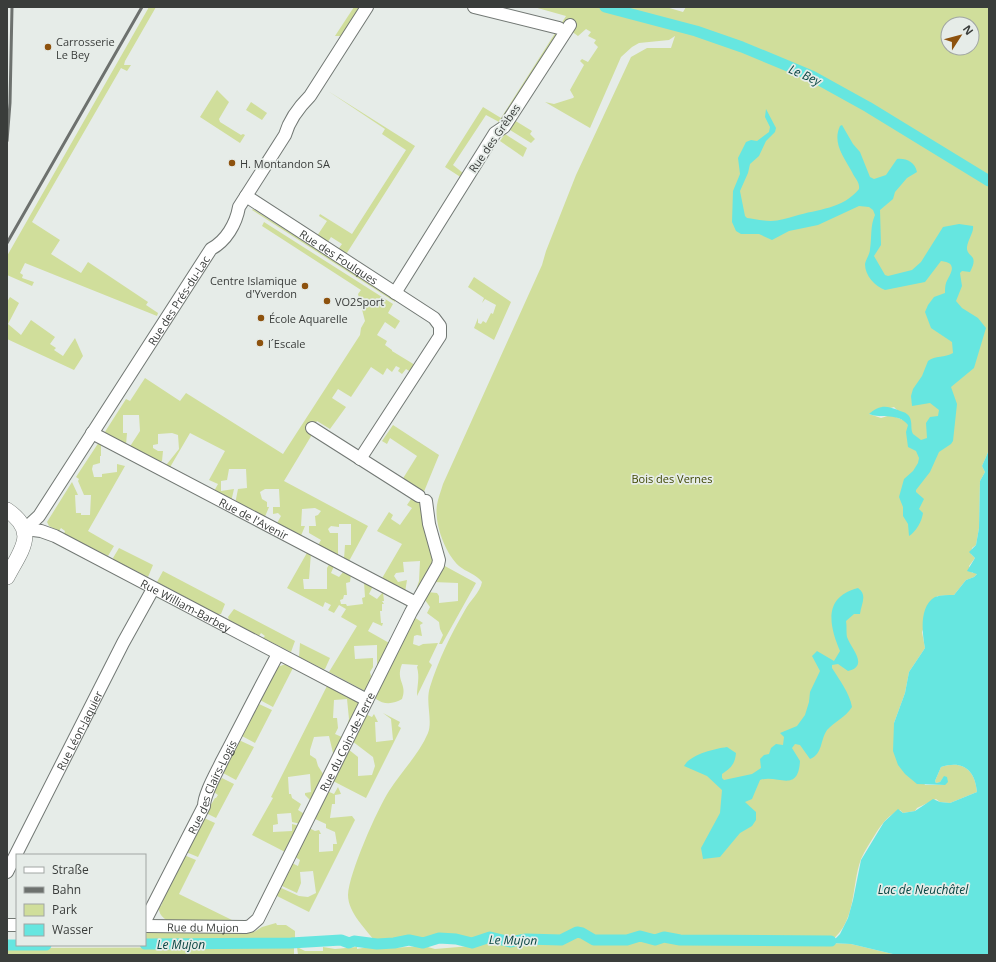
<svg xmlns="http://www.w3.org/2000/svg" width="996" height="962" font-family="'Open Sans',sans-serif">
<rect width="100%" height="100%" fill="#e6ece8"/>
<g fill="#d0de9b" fill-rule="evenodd">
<path d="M149 7H156L125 61 124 65H131L127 71 121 68 32 222 60 240 51 254 81 273 88 262 148 302 146 305 158 313 157 316 25 263 20 273 23 275 22 278 34 282 32 286 7 275V256Z"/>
<path d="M354 7H360L342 35 341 36H335Z"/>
<path d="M534 7H666L683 12 686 7H989V450L982 466 985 472 980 481 979 528 976 545 972 548 971 554 975 558 969 566 972 573 977 572V574L974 577 966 580 954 595 937 596 922 632 925 648 909 672 905 693 894 723 925 785H945L943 778 940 782 936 783 935 781 941 767C962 760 975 769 977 792L950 803 940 802 936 799 917 808 915 811 903 813 900 810C889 815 883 822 876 833 871 841 865 850 861 859 851 886 857 921 831 941V943L851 944 897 955H298L297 947 305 951H323V947L335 949 357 947V949L374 946 375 949 424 946 435 949 471 946 472 943 456 939 439 938 423 943 409 940 394 943 377 944C367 930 348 913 348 895 349 873 377 810 389 791 402 771 419 754 428 733 433 720 425 702 430 687 438 661 451 634 465 610 470 600 480 593 482 582 476 574 466 572 459 566 445 553 434 523 437 505 438 498 441 491 443 484L542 265 546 251 576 175 631 57 647 48H671L675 36 669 40 639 43 632 47 621 57 590 128 545 102 554 104 573 98 574 97 570 90 584 65 580 61 582 59 588 62 598 47 594 43 596 40 588 36 591 32 586 29 578 36 571 31 501 123 486 115 453 165 463 173 462 178 445 167 483 107 501 118 566 16ZM948 24H972V48H948ZM894 407 897 410 903 420 891 415 881 418 869 414Z"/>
<path d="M217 90 229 102 219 119 220 122 241 135 243 134 245 135 240 143 200 117Z"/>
<path d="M328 91 415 146 345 256 337 251 342 244 331 237 326 245 317 236 327 221 319 216 320 214 352 234 406 150 382 134 385 129Z"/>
<path d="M251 102 267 113 262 120 246 110Z"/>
<path d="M514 120 532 131 530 134 535 139 531 143 510 130Z"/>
<path d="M505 134 527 148 523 157 500 141Z"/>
<path d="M253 209 396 299 395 302 252 210Z"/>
<path d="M264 222 393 304 388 313 400 321 395 329 385 322 377 335 387 341 385 345 392 350V351L415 365 411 372 406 369 402 374 398 371 400 368 396 366 392 372 387 368 383 375 371 367 351 397 338 389 332 398 346 407 330 429 317 421 312 428 313 433 284 481 368 526 348 563 344 559 345 545H351V524H339V527L331 526 328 529 330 533H338V556L317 547 321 540 309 533V526H316L315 516 318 515 321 511 315 508 302 509 301 526H305L300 538 276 525 281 516 278 513 273 514V507H280L279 489H265L260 492 262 499 267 502V507H269L264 519 235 504 238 489 247 488 246 469H229L227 480 221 481V491L234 489 231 502 213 493 218 484 209 480 225 451 190 433 169 469 164 467 165 464H167L179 449 178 435 172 433 158 434V444L153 445V448L158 451H163L162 461 157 463 129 448 140 431 139 415H123V433H127L126 445 103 435 126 399 130 401 145 378 180 401 186 393 283 454 360 335 361 328 365 321 358 294 361 290 262 226Z"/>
<path d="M474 277 511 302 494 340 474 328 478 318V323L481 324 483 321 486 323 491 313 493 314 496 305 485 299 482 303 484 298 468 287Z"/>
<path d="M10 297 19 303 8 324 21 335 31 320 55 337 50 344 56 348 54 350 63 356 75 338 83 356 74 370 7 339V302Z"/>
<path d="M393 425 439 455 423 494 402 480 417 456 390 438 387 444 382 441Z"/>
<path d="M99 442 101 443V456H100V463L93 465 92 469 94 477H102V474L117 472V464L125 466 88 531 114 546 108 556 64 534 65 531 61 528 59 531 49 526 47 522 72 482 78 495H75L76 513H81V515H90L91 495H84L78 481 79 479 76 477Z"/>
<path d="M413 496 420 499 436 560 415 593 419 581 420 561 403 562 404 572 396 573 394 576 398 582 407 580 405 592 381 580 402 544 377 531 389 512 393 515 391 519 400 525 412 508 407 505Z"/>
<path d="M119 548 153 565 148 577 114 560 113 558Z"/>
<path d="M308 551 311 553 309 579H303L304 589H327V568L330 563 334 566 331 573 339 577 344 571 351 574 350 582 346 583 347 595H344L343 599 340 600 341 604H346L347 606 363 604 362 598 365 597 364 582 373 586 369 594 377 599 383 592 384 601H382L384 604H382V611H380L381 623H383L382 626 373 622 368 631 391 644 377 669V645L354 646 355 659 373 658V667L370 672 371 676 370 679 373 681 365 691 329 672 357 626 341 617 346 609 339 605 334 613 328 610 331 605 325 602 323 607 287 588Z"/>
<path d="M443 565 476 583 442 644H439L443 635 440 629 439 622 427 613 430 607 425 600 427 592 437 593 439 596V603L458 601V583L433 582Z"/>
<path d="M163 571 222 602 225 604 221 614H217L157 582Z"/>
<path d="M234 609 295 641 291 652 263 638 265 636 261 633 259 636 229 620 228 617Z"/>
<path d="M414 617 423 623 420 625 422 636 417 635 414 636 413 644 419 646 423 644 438 643 429 662 432 665 417 696C417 685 420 678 417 667L418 665 402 664C395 681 408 684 402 699 394 704 384 705 376 699L375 696Z"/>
<path d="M300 643 330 658 325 669H323L299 657Z"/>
<path d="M286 664 294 666 273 707 260 700 277 667Z"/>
<path d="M328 684 357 701 359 704 347 727 349 719 347 699 334 700 333 718H337L338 728 335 734 344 738 336 754 333 753 329 736 314 737 310 750V755L316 759 318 766 325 777 312 802 305 795V793L311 792 310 774 288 777 289 794H291L292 798 301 804 298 810 306 815 301 824 292 822 291 813 277 814 278 824 273 825V832L292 831V824L300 826 287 853 252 835 273 798 271 797Z"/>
<path d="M259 704 272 710 255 743 242 736Z"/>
<path d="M383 713 400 722 398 726 401 728 366 798 333 781 348 749 358 757V776L372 775 375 766 373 757 352 741 365 714 372 717 374 714 378 722H375L376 742 393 740 391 719Z"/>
<path d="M239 741H241L254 747 236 780 223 773Z"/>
<path d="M222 778 234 784 216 818 206 813 215 798H216L218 795 214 792 220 780Z"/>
<path d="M338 787 341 794 335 795V804H332L330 818 352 816 355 820 309 912 275 895 279 887 299 896 308 897 316 893 313 871 300 872 301 883 297 893 280 885 292 863 298 866 300 860 295 857 309 828 315 831 319 830 321 834H319V852L333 851V844H337L335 832 326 828V824L313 818 327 791 334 794Z"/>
<path d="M204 818 215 823 198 857 186 852Z"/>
<path d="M184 855 196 860 179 894 234 921H168C161 917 158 912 159 905L161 906 163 901 160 899Z"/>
<path d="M276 923 277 925H286L295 931V940L145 941V932H254L262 927Z"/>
<path d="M294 947V955H7V948Z"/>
</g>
<g fill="#66e6e0">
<path d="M766 109 776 128 775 132 766 141 759 156 750 164 748 173 740 191 745 216 747 218C754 219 763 221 771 221 779 221 787 218 795 216 818 209 843 209 859 189 860 182 855 179 852 172 844 157 832 143 840 126L842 125 853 144 860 152 870 177 874 179 886 175 897 159C906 158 915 162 917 172L907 178 895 192 893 199 880 210 881 245 874 256 885 275 888 276 912 270 921 262 943 227 959 224 973 226C974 232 968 239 967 247 966 258 980 253 970 272L962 271 960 273 962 286 956 301 962 308 978 318 986 328 974 368 951 387 957 404 953 441 951 444 939 452 930 472 916 490V492L924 499 919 509 923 513C922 521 916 532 909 536L908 524 903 516V507L899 497 904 479 913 471 918 463 919 458 916 451 908 447 906 432 908 425C898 412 882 419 869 414 879 405 886 405 898 410 902 412 906 412 909 416 913 422 910 429 913 434L921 440 927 438 926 423 930 417 938 416 939 410 930 403 912 406 911 396 913 389 922 376 928 361C935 355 945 358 953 353L952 342 931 328 925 312 928 305 934 297 945 293C945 290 945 286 946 283 949 275 960 263 941 261L925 282 885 290C875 286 865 276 865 264 866 259 870 254 870 249 872 237 870 226 875 215L873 210 869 207 859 206 818 225 789 231 772 240 759 234H741L736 231 732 222 733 191 740 174 738 158 746 142 751 140 757 141 769 132 770 127 765 117Z"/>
<path d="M989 450V955H897L851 944 831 943 840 934 848 918 853 900 861 860 884 822 898 809 903 813 915 811 933 799 940 802 950 803 977 792C975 769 962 760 941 767L935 781 936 783 940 782 944 776 947 777 948 782 945 785 917 784 905 774 898 765 893 751 894 723 905 693 909 672 925 648C922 633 919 606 935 597 941 595 948 595 954 595L966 580 974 577 977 574 967 571 975 558 969 552 976 545 979 528 980 481 985 472 982 466Z"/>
<path d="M858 588C868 595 861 604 860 614H854L846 621C847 626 846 631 847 637 850 647 870 666 848 671L838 664 832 665V668C839 679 850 694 852 707 845 718 835 721 827 730 820 740 823 754 810 759L800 745 795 744 792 748 800 761C798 794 778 774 760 780L752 799 745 802 756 812V820L752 826 740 833 720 857 703 859 701 848 720 813 722 790 707 776 684 766C691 754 714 749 727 747L736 753C735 764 731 768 722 774V778L724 780 752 774 761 768 760 759 764 755 769 754 771 748 776 744 783 745 784 737 780 733 797 726 805 715 809 702 810 692 820 671 812 656 817 651 834 661 840 651C829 625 823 597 858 588Z"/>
</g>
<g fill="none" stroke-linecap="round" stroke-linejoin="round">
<g stroke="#66e6e0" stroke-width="11">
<path d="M605 7 696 31 742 47 812 76 868 107 989 181"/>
<path d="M145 944 291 943 341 940 349 943 354 941 377 944 394 943 409 940 423 943 439 938 456 939 472 943 490 937 510 942 526 939 561 940 577 932 582 933 594 940H627L640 936 655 940 664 937 680 940 831 941"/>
<path d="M7 945H46"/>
</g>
<defs>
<g id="minor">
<path d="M474 7 559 28"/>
<path id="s1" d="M246 196 434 318 440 326V336L360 459"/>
<path d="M395 293 495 133 504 127 570 25"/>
<path d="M312 428 419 496"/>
<path id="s2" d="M92 433 416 603"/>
<path id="s3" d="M25 529 39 516 211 249C226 241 236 224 239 207L285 135C289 121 300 106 310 96L367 7"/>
<path id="s4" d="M25 529 41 531 55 536 367 700"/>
<path id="s5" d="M7 872 123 643 153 589"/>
<path id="s6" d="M145 921 204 806C204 794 217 772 222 761 241 725 259 689 278 654"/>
<path d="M7 925H17"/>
<path id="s7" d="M145 926 246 927 250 926 258 919 411 612 438 565 439 560 429 524 426 501"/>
</g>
<path id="tertiary" d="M7 510C39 532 21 550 7 577"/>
</defs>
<use href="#minor" stroke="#727874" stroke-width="14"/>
<use href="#tertiary" stroke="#727874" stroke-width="16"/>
<use href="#minor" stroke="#fff" stroke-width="12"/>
<use href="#tertiary" stroke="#fff" stroke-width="15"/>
<g stroke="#6d716e" stroke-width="3">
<path d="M7 141 10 103 12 7"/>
<path d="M7 243 142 7"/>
</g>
</g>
<g fill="#8d520e" stroke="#e6ece8" stroke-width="1.5">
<circle cx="48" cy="47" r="4"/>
<circle cx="232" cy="163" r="4"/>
<circle cx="305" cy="286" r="4"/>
<circle cx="327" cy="301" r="4"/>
<circle cx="261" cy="318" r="4"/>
<circle cx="260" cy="343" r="4"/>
</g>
<g text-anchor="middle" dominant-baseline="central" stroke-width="3.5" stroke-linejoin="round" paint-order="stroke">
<g font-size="11" fill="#3a3d3b" stroke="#e6ece8" text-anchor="start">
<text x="56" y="41">Carrosserie<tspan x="56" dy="13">Le Bey</tspan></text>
<text x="240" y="163">H. Montandon SA</text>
<text x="297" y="280" text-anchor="end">Centre Islamique<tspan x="297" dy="13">d'Yverdon</tspan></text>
<text x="335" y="301">VO2Sport</text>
<text x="269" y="318">École Aquarelle</text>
<text x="268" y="343">l´Escale</text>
</g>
<g font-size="11" fill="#3a3d3b" stroke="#e6ece8">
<text transform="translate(494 138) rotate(-55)">Rue des Grèbes</text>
<text stroke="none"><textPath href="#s1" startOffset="111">Rue des Foulques</textPath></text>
<text stroke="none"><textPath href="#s3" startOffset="276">Rue des Prés-du-Lac</textPath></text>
<text stroke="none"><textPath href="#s2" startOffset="183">Rue de l'Avenir</textPath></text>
<text stroke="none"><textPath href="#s4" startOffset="179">Rue William-Barbey</textPath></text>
<text stroke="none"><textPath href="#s5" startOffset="159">Rue Léon-Jaquier</textPath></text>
<text stroke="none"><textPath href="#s7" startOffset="314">Rue du Coin-de-Terre</textPath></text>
<text stroke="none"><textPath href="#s6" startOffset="150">Rue des Clairs-Logis</textPath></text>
<text stroke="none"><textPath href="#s7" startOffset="58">Rue du Mujon</textPath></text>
</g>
<g font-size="11" fill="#3d4601" stroke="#e6ece8">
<text x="672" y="478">Bois des Vernes</text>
</g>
<g font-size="12" font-style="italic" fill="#074442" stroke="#e6ece8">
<text transform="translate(805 75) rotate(24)">Le Bey</text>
<text x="923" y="889">Lac de Neuchâtel</text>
<text transform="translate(513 940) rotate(1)">Le Mujon</text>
<text x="181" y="944">Le Mujon</text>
</g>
</g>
<rect width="996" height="962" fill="none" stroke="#3a3d3b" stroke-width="16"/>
<rect x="16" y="854" width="130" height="92" fill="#e6ece8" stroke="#a1a6a3"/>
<rect x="24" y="867" width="20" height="6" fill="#ffffff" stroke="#a1a6a3"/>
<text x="52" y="874" font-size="12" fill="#3a3d3b">Straße</text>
<rect x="24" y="887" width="20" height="6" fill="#6d716e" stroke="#a1a6a3"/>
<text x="52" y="894" font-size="12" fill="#3a3d3b">Bahn</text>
<rect x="24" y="904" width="20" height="12" fill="#d0de9b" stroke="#a1a6a3"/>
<text x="52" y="914" font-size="12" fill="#3a3d3b">Park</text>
<rect x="24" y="924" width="20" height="12" fill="#66e6e0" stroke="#a1a6a3"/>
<text x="52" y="934" font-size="12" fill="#3a3d3b">Wasser</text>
<g transform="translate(960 36) rotate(54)"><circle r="19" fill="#e6ece8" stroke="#a1a6a3"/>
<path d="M0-3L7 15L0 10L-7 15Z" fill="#8d520e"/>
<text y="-6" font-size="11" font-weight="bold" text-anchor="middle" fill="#3a3d3b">N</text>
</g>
</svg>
